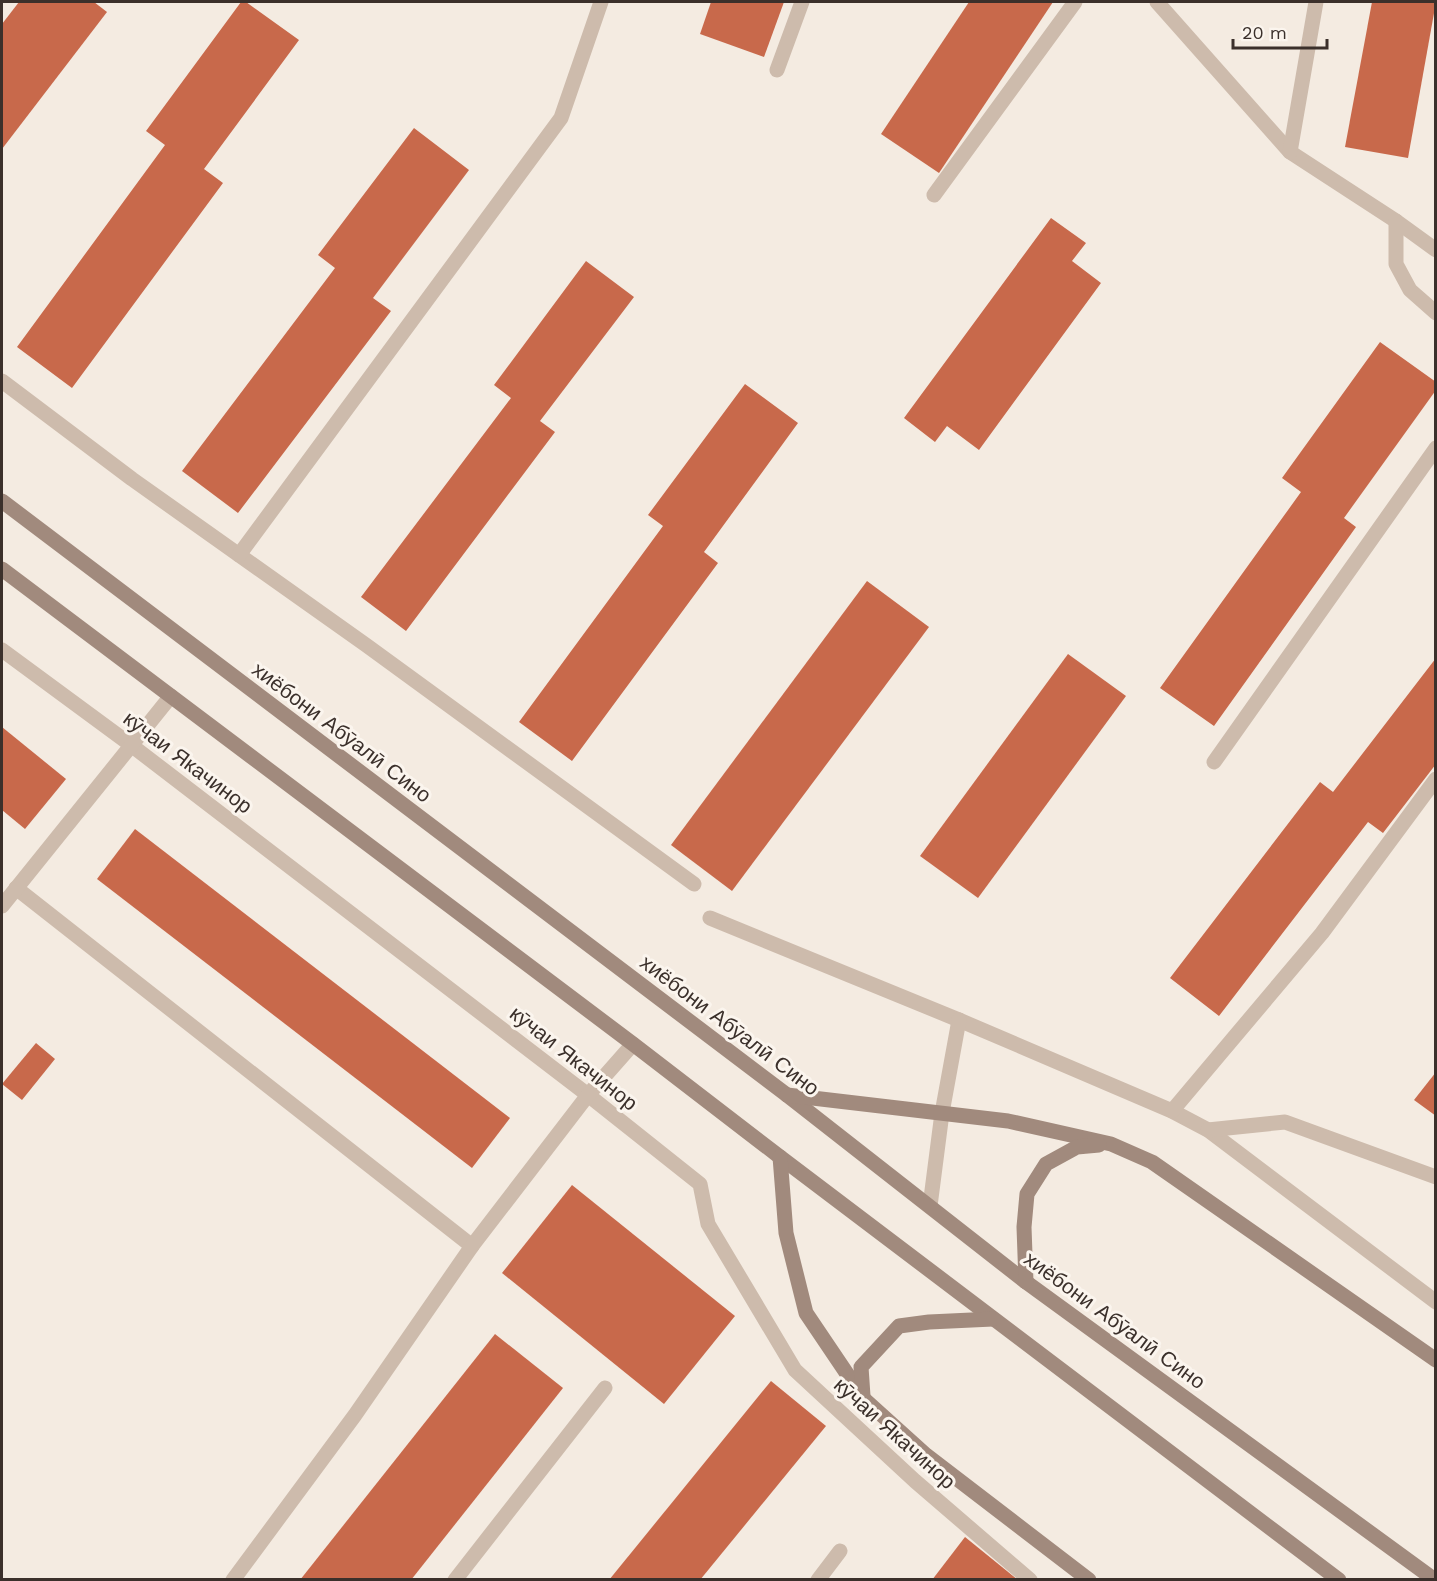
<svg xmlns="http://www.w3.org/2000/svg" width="1437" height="1581" font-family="'Work Sans',sans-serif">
<rect width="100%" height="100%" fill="#f4ebe1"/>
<g fill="#c8694b">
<path d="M19 2H94L107 12 2 149V24Z"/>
<path d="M241 2H246L299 40 204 169 223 183 72 388 17 347 165 145 146 131Z"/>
<path d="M711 2H784L764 57 700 34Z"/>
<path d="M969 2H1053L939 173 881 134Z"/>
<path d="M1372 2H1436L1408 158 1345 147Z"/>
<path d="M414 128 469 170 373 298 391 311 238 513 182 471 335 268 318 255Z"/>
<path d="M1051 218 1086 243 1072 261 1101 283 979 450 947 426 935 442 904 418Z"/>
<path d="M586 261 634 297 540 421 555 432 406 631 361 597 511 398 494 385Z"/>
<path d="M1380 342 1436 382V390L1344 518 1356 527 1214 726 1160 688 1301 492 1282 478Z"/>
<path d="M745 384 798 423 704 552 718 563 572 761 519 722 663 526 648 515Z"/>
<path d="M867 581 929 627 732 891 671 845Z"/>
<path d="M1068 654 1126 696 978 898 920 856Z"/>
<path d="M1436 658V764L1383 833 1368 822 1219 1016 1170 978 1320 782 1333 792Z"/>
<path d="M2 727 66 779 25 829 2 810Z"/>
<path d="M135 829 510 1118 472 1168 97 879Z"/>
<path d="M36 1043 55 1059 22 1100 2 1084Z"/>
<path d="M1436 1072V1116L1414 1100Z"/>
<path d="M572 1185 735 1316 664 1404 502 1273Z"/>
<path d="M495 1334 563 1388 411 1580H300Z"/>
<path d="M771 1381 826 1426 700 1580H609Z"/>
<path d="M965 1537 1018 1580H932Z"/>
</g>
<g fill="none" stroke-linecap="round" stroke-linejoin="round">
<g stroke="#cdbbac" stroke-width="15">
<path d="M1157 2 1290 152 1396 221 1436 250"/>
<path d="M777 70 802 2"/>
<path d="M1290 152 1316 2"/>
<path d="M934 195 1075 2"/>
<path d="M1396 221V264L1410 290 1436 313"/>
<path d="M2 381 132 479 366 645 694 884"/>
<path d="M239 555 561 118 601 2"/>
<path d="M2 650 131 745 588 1095 700 1184 708 1224 795 1370 915 1481 1030 1580"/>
<path d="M1214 762 1436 448"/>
<path d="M710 918 959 1020 1172 1111 1208 1130 1436 1302"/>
<path d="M1172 1111 1322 933 1436 779"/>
<path d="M1208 1130 1285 1122 1436 1177"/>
<path d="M930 1206 942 1113 959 1020"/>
</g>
<g stroke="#cdbbac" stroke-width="15">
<path d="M16 888 472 1246"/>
<path d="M2 906 171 696"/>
<path d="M233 1580 355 1415 472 1246 588 1095 633 1044"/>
<path d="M455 1580 605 1388"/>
<path d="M818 1580 840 1551"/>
</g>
<g stroke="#a18a7d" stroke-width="15">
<path d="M2 501 787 1095 1026 1282 1435 1580"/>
<path d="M2 569 633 1044 780 1157 1339 1580"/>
<path d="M787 1095 1008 1121 1111 1144 1152 1162 1436 1360"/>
<path d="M780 1157 786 1233 806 1313 864 1399 926 1455 1089 1580"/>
<path d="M1026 1282 1024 1227 1027 1194 1046 1164 1077 1147 1099 1145"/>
<path d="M863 1396 861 1367 899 1326 929 1322 993 1319"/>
</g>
</g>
<g text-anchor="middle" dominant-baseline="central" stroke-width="6" stroke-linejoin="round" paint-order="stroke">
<g font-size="21" fill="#3b302b" stroke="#fbf5ee">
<text transform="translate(342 732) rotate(37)">хиёбони Абӯалӣ Сино</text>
<text transform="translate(188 762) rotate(37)">кӯчаи Якачинор</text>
<text transform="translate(730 1025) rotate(37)">хиёбони Абӯалӣ Сино</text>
<text transform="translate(574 1058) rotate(38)">кӯчаи Якачинор</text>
<text transform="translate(1115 1320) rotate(36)">хиёбони Абӯалӣ Сино</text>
<text transform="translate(895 1433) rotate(42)">кӯчаи Якачинор</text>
</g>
</g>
<rect width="1437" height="1581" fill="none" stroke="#3b302b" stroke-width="6"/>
<path d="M1233 39v9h94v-9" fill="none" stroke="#3b302b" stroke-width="3"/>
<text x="1242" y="39" font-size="18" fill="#3b302b" stroke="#fbf5ee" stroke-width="4.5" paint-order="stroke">20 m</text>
</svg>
